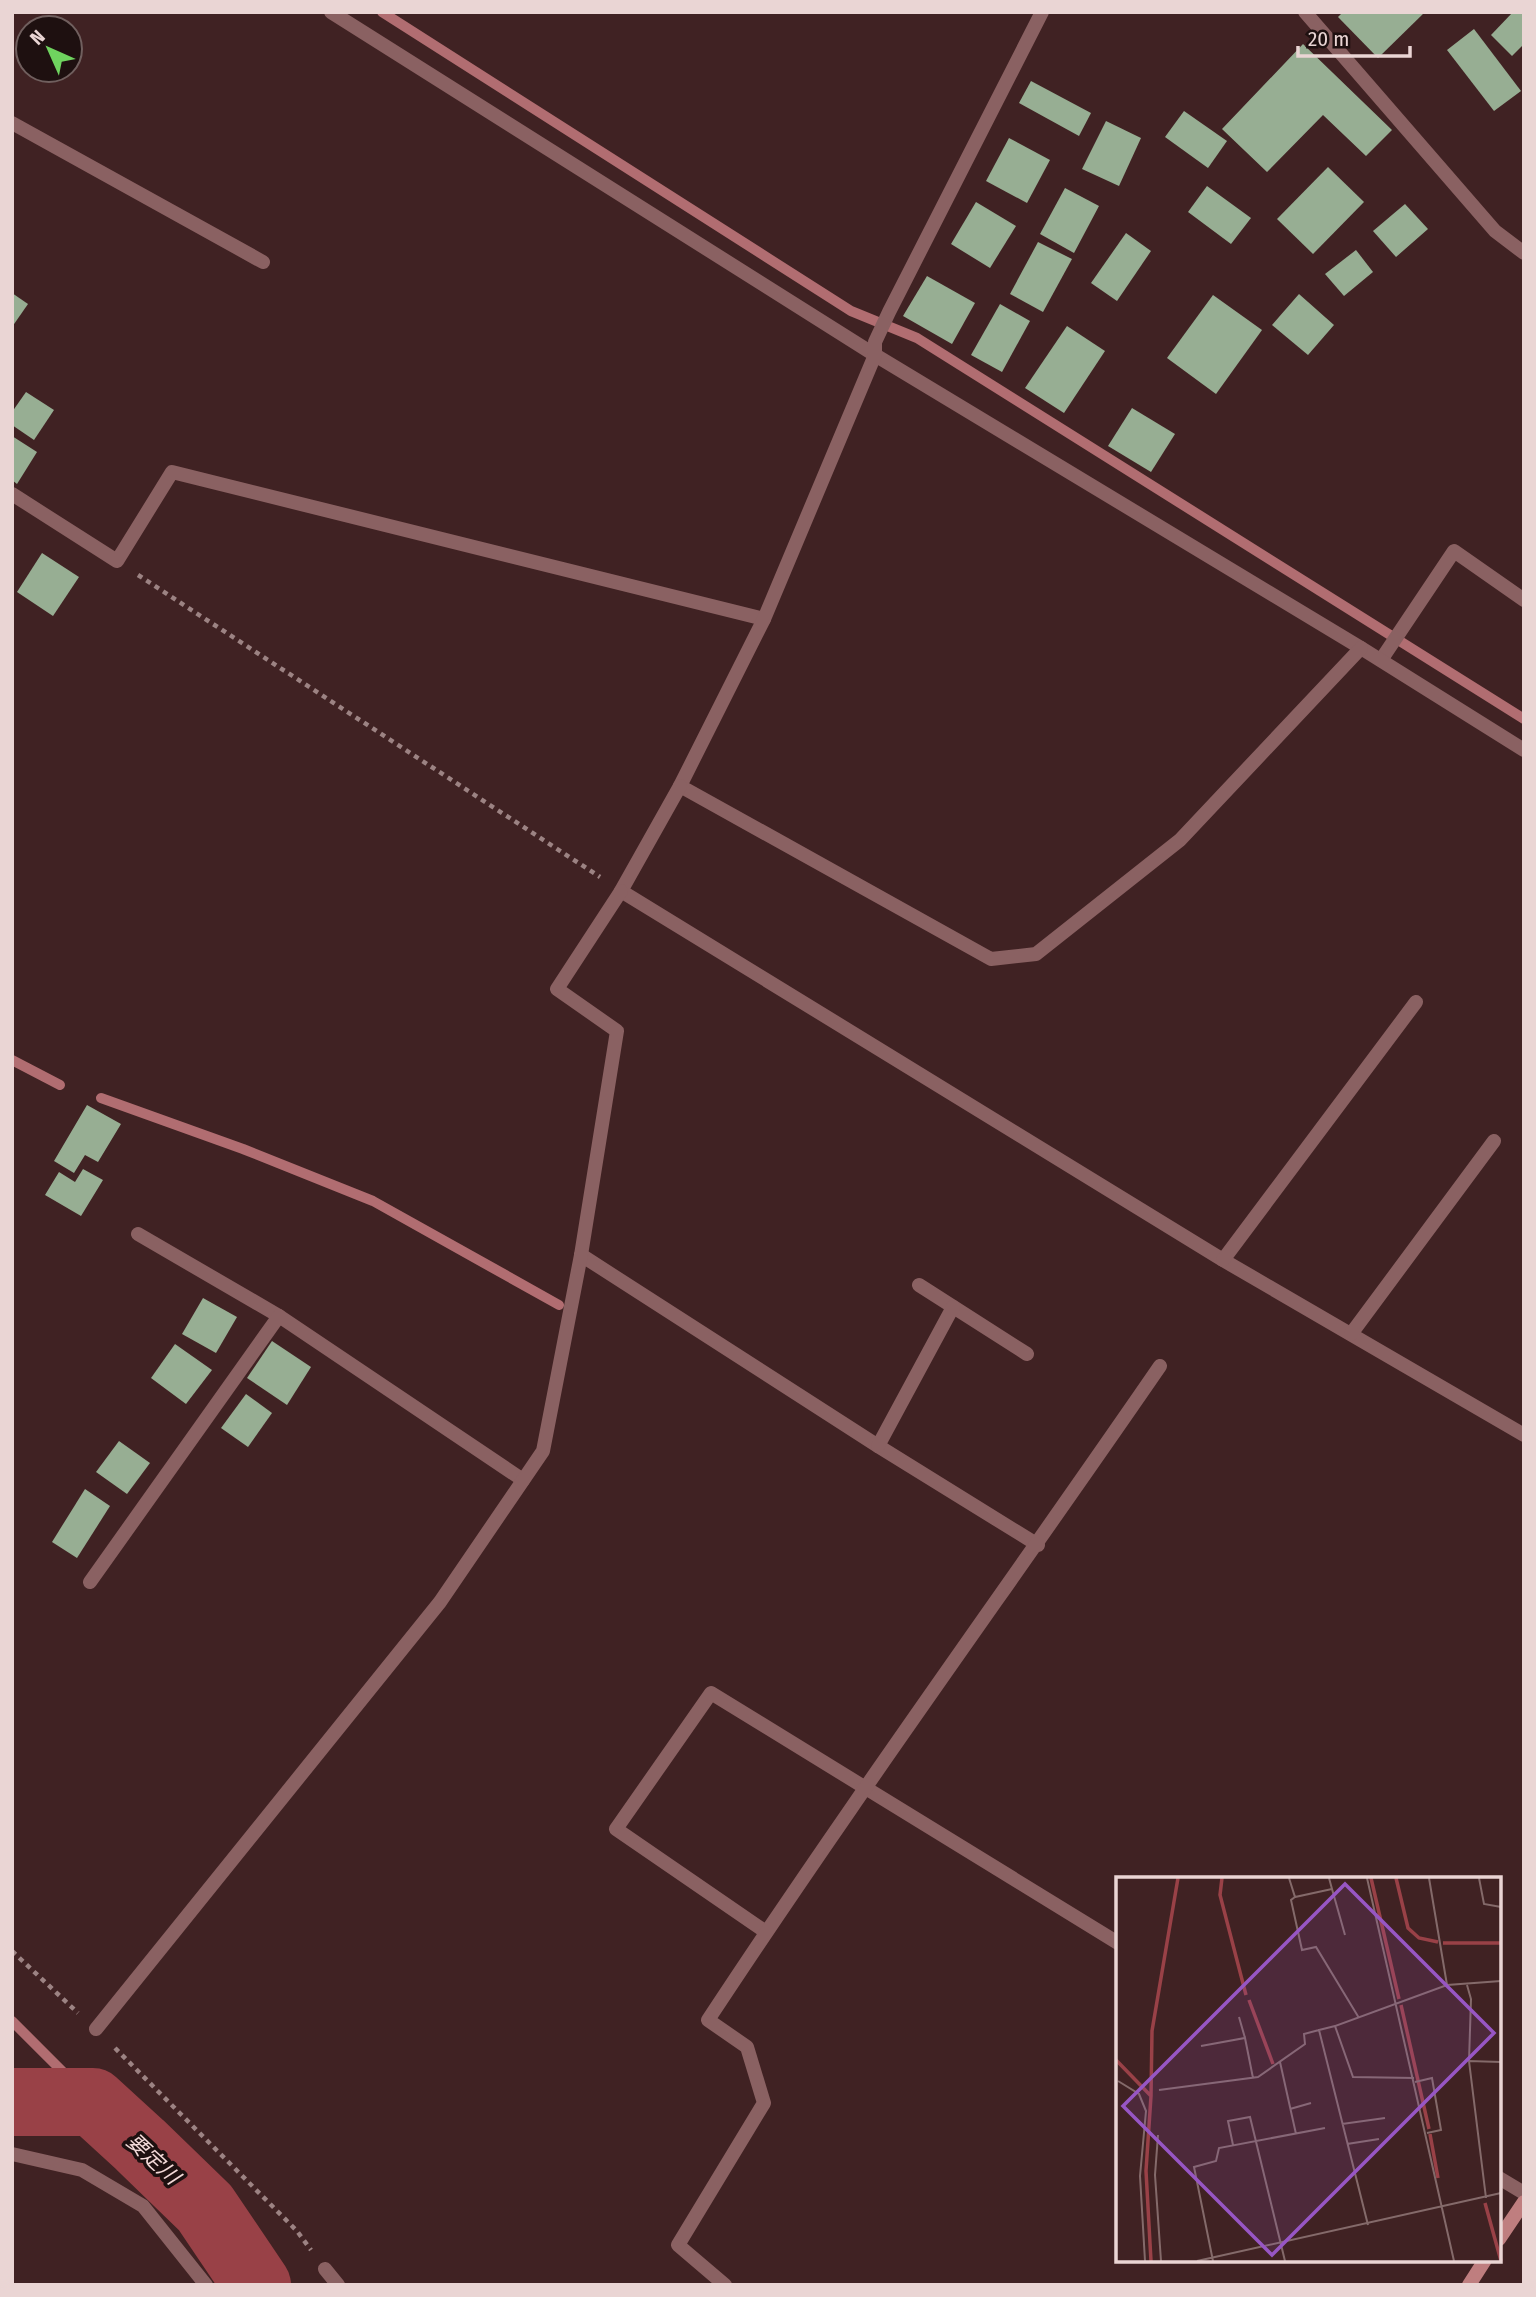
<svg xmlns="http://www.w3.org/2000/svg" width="1536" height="2297" font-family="'Fira Sans Condensed','Noto Sans JP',sans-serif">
<rect width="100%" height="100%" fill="#402223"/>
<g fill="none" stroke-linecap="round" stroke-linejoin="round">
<g stroke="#b16d71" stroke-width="10">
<path d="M382 12 851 311 917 338 1524 719"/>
<path d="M12 1060 60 1085"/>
<path d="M101 1098 243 1149 373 1201 559 1305"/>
<path d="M12 2021 93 2102"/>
</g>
<path stroke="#994147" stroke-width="68" d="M12 2102H93L140 2145 205 2208 257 2285"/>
</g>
<g fill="#97ae93">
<path d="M1343 12H1425L1378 58 1338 17Z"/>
<path d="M1513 12H1524V44L1512 56 1491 35Z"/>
<path d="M1474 29 1521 91 1494 111 1447 50Z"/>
<path d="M1303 44 1392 130 1366 156 1323 115 1267 172 1222 129Z"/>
<path d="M1031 81 1091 113 1079 136 1019 103Z"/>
<path d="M1184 111 1227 141 1208 168 1165 137Z"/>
<path d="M1106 121 1141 138 1119 186 1082 169Z"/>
<path d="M1009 138 1050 160 1027 203 986 181Z"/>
<path d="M1328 167 1364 202 1313 254 1277 219Z"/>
<path d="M1207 186 1251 218 1231 244 1188 212Z"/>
<path d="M1065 188 1099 206 1074 253 1040 234Z"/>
<path d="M976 202 1016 226 990 268 951 244Z"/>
<path d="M1405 204 1428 229 1396 257 1373 231Z"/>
<path d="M1126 233 1151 251 1117 301 1091 283Z"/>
<path d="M1038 242 1072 259 1043 312 1010 294Z"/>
<path d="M1356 250 1373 272 1344 296 1325 274Z"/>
<path d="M927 276 975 303 952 344 903 316Z"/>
<path d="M12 293 28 304 12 327Z"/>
<path d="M1299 294 1334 325 1308 355 1272 325Z"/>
<path d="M1213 295 1262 330 1216 394 1167 358Z"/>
<path d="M1000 304 1030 321 1002 372 971 355Z"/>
<path d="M1067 326 1105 351 1064 413 1025 388Z"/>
<path d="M26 392 54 410 34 440 12 425V412Z"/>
<path d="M1132 408 1175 434 1151 472 1108 446Z"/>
<path d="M12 436 37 452 17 484 12 480Z"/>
<path d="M42 553 79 577 53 616 17 592Z"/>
<path d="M87 1105 121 1124 98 1162 85 1155 74 1173 54 1161Z"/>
<path d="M83 1169 103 1180 81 1216 45 1195 59 1172 75 1182Z"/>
<path d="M203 1298 237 1317 216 1353 182 1334Z"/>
<path d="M272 1341 311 1367 287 1405 247 1378Z"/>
<path d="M175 1344 212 1370 186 1404 151 1378Z"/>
<path d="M246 1394 272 1413 248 1447 221 1428Z"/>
<path d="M119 1441 150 1463 127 1494 96 1472Z"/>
<path d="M85 1489 110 1506 77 1558 52 1542Z"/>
</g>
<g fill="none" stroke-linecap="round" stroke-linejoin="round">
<g stroke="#9c8383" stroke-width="4.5" stroke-dasharray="5 5" stroke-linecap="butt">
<path d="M138 575 600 877"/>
<path d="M12 1951 78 2013"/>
<path d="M115 2048 297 2231 311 2250"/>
</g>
<g stroke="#8a6162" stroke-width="14">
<path d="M1305 12 1495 231 1524 253"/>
<path d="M12 123 263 262"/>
<path d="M12 494 117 561 172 472 764 619"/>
<path d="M1381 660 1454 551 1524 600"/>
<path d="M138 1234 279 1316"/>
<path d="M581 1255 878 1446 1038 1545"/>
<path d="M919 1285 1027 1354"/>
<path d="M878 1446 953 1307"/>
<path d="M90 1582 279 1316 523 1480"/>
<path d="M766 1932 616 1829 711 1693 1118 1943"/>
<path d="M1499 2178 1524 2193"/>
<path d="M325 2269 338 2285"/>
<path d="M725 2285 678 2245 764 2103 747 2047 708 2020C854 1798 1010 1584 1160 1366"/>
</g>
<g stroke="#8a6162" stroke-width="14">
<path d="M331 12 875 355 1361 648 1524 750"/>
<path d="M1042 12 889 312 875 342V355L764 619 680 786 991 959 1036 954 1180 840 1361 648"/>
<path d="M680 786 621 891 1223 1260 1524 1435"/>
<path d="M1223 1260 1416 1002"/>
<path d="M1351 1334 1494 1141"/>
<path d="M96 2029 440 1602 543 1451 581 1255 617 1031 557 989 621 891"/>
<path d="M12 2154 82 2170 143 2206 206 2285"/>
</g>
<g stroke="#bf7e7f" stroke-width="14">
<path d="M1499 2239 1524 2202"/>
<path d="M1469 2285 1485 2260"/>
</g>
</g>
<g text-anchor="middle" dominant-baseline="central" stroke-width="7" stroke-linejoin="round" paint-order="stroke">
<g font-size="21" font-style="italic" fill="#f3d9d8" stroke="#1e1010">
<text transform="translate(153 2159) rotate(43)">要定川</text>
</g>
</g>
<g transform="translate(1116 1877)">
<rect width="385" height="385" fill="#402223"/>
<path fill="none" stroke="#994147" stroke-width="3.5" d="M106 1 104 18 130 118M255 1 283 122M280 1 292 51 303 61 322 65M327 66H385M133 123 157 187M285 128 313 252M0 183 35 219 30 294 35 384M35 219 36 154 62 1M314 257 322 301M369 326 385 384"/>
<path fill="none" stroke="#846a6a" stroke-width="2" d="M173 1 179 20 216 12 213 1M251 1 338 384M313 1 331 108M363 1 368 27 385 30M216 12 229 58M179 20 175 23 186 73 200 70 243 141M351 108 355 122 353 184M123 140 129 161M219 149 203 153 252 348M85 169 129 161 137 201M164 185 180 257M298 201 237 200 219 149 331 108 385 104M2 204 23 217 30 234 24 299 29 384M299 205 316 201 325 253 311 256M43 213 142 200 189 167 188 157 203 153M174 232 195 226M226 247 269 241M42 258 39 298 45 384M231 267 263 262M117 268 112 244 134 240 169 384M370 321 353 184 385 185M81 384 385 316M97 384 78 290 100 284 103 271 209 251"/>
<path fill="#9756c4" fill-opacity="0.15" stroke="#9756c4" stroke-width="3.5" d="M229 7 378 156 156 378 7 229Z"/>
<rect width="385" height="385" fill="none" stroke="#ead5d4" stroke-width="3.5"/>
</g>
<rect width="1536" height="2297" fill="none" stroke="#ead5d4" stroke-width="28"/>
<g transform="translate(49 49) rotate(315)"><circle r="33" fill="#1e1010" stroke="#705f5e" stroke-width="2"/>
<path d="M0-5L12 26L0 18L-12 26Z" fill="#6fd35f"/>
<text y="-10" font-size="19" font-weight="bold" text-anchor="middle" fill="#ead5d4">N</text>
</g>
<path d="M1298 46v10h112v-10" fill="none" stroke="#ead5d4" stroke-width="3.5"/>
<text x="1308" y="46" font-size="21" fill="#ead5d4" stroke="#1e1010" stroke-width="5" paint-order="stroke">20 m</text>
</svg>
